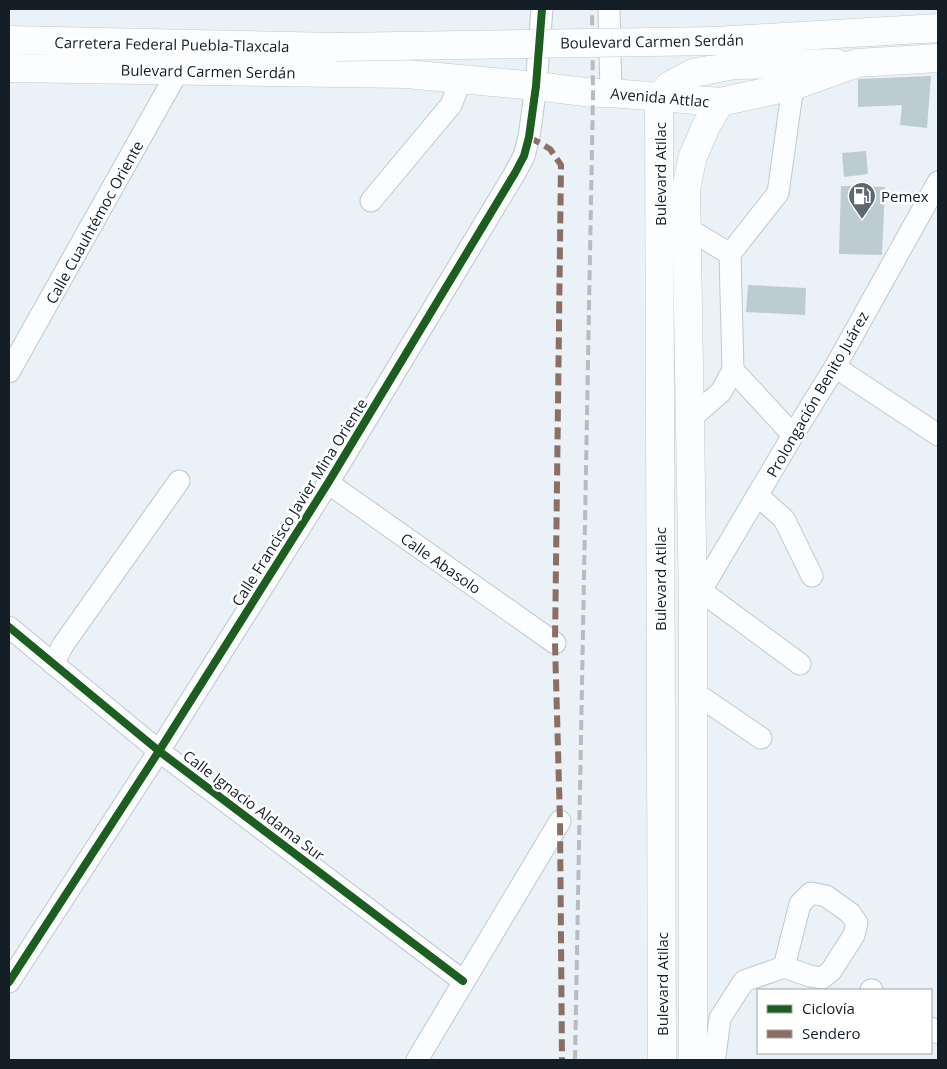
<svg xmlns="http://www.w3.org/2000/svg" width="947" height="1069" font-family="'Open Sans',sans-serif">
<rect width="100%" height="100%" fill="#eaf1f7"/>
<g fill="#bdccd2">
<path d="M931 76 927 128 900 125 902 105 858 107V79Z"/>
<path d="M866 151 868 174 844 177 842 153Z"/>
<path d="M841 186 885 187 882 255 839 254Z"/>
<path d="M748 285 806 288 805 315 746 312Z"/>
</g>
<g fill="none" stroke-linecap="round" stroke-linejoin="round">
<defs>
<g id="minor">
<path d="M609 9 611 93"/>
<path d="M371 201 451 105 461 80"/>
<path d="M674 228H687L730 254 733 370 721 392 690 419"/>
<path d="M730 254 778 193 793 86"/>
<path d="M835 367 938 435"/>
<path d="M733 370 793 435"/>
<path d="M9 372 178 71"/>
<path d="M328 483 555 643"/>
<path d="M758 496 784 519 812 576"/>
<path d="M701 591 800 664"/>
<path d="M693 604 793 435 835 367 938 182"/>
<path d="M9 627 159 751 463 981"/>
<path d="M53 664 63 645 179 481"/>
<path d="M693 698 704 699 761 738"/>
<path d="M9 982 159 751 328 483 515 173 524 156 529 137 536 86 542 9"/>
<path d="M871 990H872"/>
<path d="M931 1028 938 1033"/>
<path d="M715 1056 720 1018 744 981 784 967 810 976 822 978 831 971 854 935 857 923 850 913 826 896 811 893 800 904 784 967"/>
<path d="M417 1060 560 821"/>
</g>
<g id="major">
<path d="M9 40 336 47"/>
<path d="M715 41 938 28"/>
<path d="M9 68 406 74 536 86 593 93H611L720 102 793 86 857 63 938 58"/>
<path d="M659 98 662 1060"/>
<path d="M659 98 669 86 693 73 734 65 836 63"/>
<path d="M693 1060V604L686 190 692 159 706 126 720 102"/>
</g>
</defs>
<use href="#minor" stroke="#bfc8cf" stroke-width="23"/>
<use href="#major" stroke="#bfc8cf" stroke-width="29"/>
<use href="#minor" stroke="#fcfdfe" stroke-width="21"/>
<use href="#major" stroke="#fcfdfe" stroke-width="28"/>
<path stroke="#babbbd" stroke-width="4" stroke-dasharray="10 5" stroke-linecap="butt" d="M575 1060 593 93 592 9"/>
<defs>
<path id="major-bridge" d="M336 47 715 41"/>
</defs>
<use href="#major-bridge" stroke="#bfc8cf" stroke-width="29" stroke-linecap="butt"/>
<use href="#major-bridge" stroke="#fcfdfe" stroke-width="28"/>
<path stroke="#8d6e63" stroke-width="6" stroke-dasharray="12 6" stroke-linecap="butt" d="M529 137 550 149 561 165 555 643 560 821 562 1060"/>
<defs>
<g id="cycleway">
<path d="M9 627 159 751 463 981"/>
<path d="M9 982 159 751 328 483 515 173 524 156 529 137 536 86 542 9"/>
</g>
</defs>
<use href="#cycleway" stroke="#fff" stroke-width="11"/>
<use href="#cycleway" stroke="#1b5e20" stroke-width="8"/>
</g>
<defs>
<symbol id="fuel-pin" viewBox="-11 -11 22 30"><path d="M0 17L-7.5 6A9.5 9.5 0 1 1 7.5 6Z" fill="#5e6870" stroke="#fff"/><path d="M-5.5-6h7V0h2V4h1.3V-2.5L3-4.5l.8-.8L6-3V5H2.5V1h-1V6h-7ZM-4.2-4.7v3.2H.2V-4.7Z" fill="#fff"/></symbol>
</defs>
<g fill-rule="evenodd">
<use href="#fuel-pin" x="846" y="180" width="32" height="43"/>
</g>
<g text-anchor="middle" dominant-baseline="central" stroke-width="5" stroke-linejoin="round" paint-order="stroke">
<g font-size="15" fill="#131e27" stroke="#fff">
<text transform="translate(652 41) rotate(-1)">Boulevard Carmen Serdán</text>
<text transform="translate(172 44) rotate(1)">Carretera Federal Puebla-Tlaxcala</text>
<text transform="translate(208 71) rotate(1)">Bulevard Carmen Serdán</text>
<text transform="translate(660 97) rotate(5)">Avenida Attlac</text>
<text transform="translate(660 174) rotate(-90)">Bulevard Atilac</text>
<text transform="translate(94 222) rotate(-61)">Calle Cuauhtémoc Oriente</text>
<text transform="translate(817 394) rotate(-60)">Prolongación Benito Juárez</text>
<text transform="translate(299 502) rotate(-58)">Calle Francisco Javier Mina Oriente</text>
<text transform="translate(441 563) rotate(35)">Calle Abasolo</text>
<text transform="translate(660 579) rotate(-90)">Bulevard Atilac</text>
<text transform="translate(254 805) rotate(37)">Calle Ignacio Aldama Sur</text>
<text transform="translate(662 984) rotate(-90)">Bulevard Atilac</text>
</g>
<g font-size="15" fill="#131e27" stroke="#fff" text-anchor="start">
<text x="881" y="196">Pemex</text>
</g>
</g>
<rect width="947" height="1069" fill="none" stroke="#131e27" stroke-width="20"/>
<rect x="757" y="989" width="175" height="65" fill="#ffffff" stroke="#a1a5a9"/>
<rect x="767" y="1005" width="25" height="8" fill="#1b5e20" stroke="#a1a5a9"/>
<text x="802" y="1014" font-size="15" fill="#131e27">Ciclovía</text>
<rect x="767" y="1030" width="25" height="8" fill="#8d6e63" stroke="#a1a5a9"/>
<text x="802" y="1039" font-size="15" fill="#131e27">Sendero</text>
</svg>
